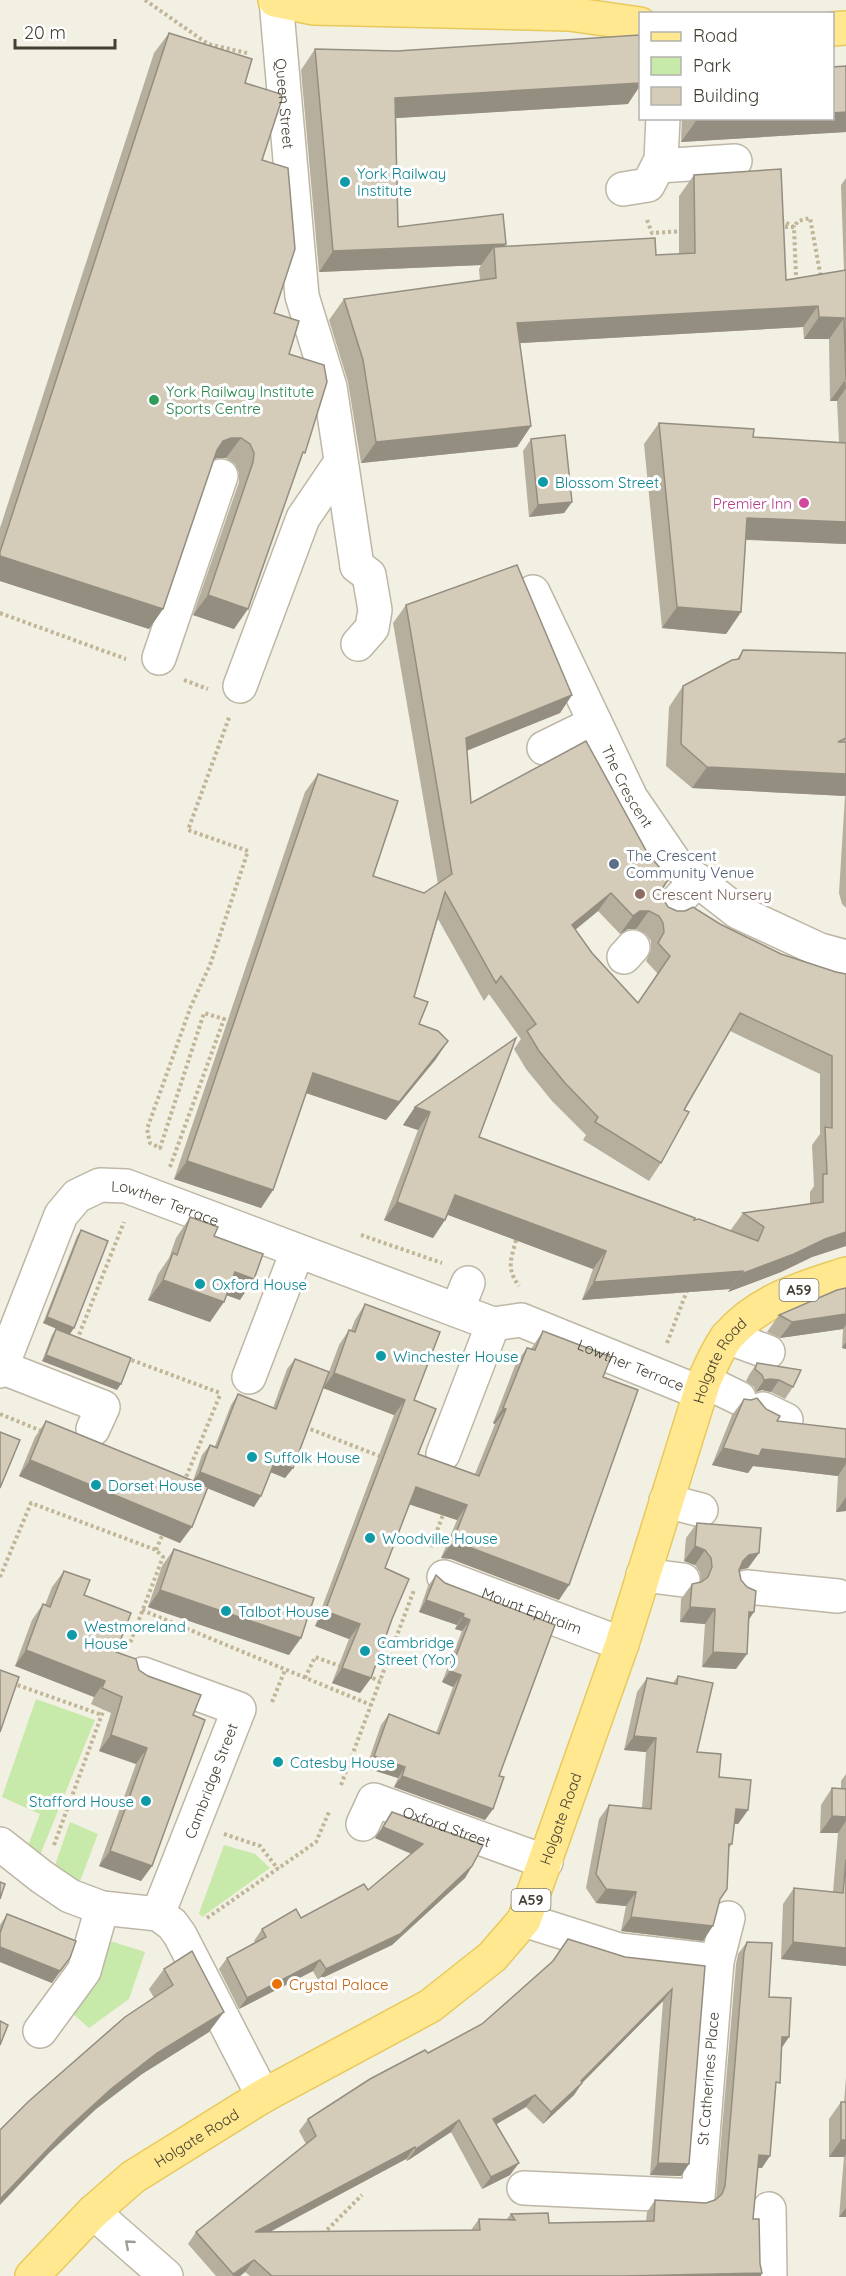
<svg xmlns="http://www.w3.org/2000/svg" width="846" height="2276" font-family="Quicksand,sans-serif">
<rect width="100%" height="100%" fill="#f2efe3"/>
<g fill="#c7e9a9">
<path d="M36 1699 95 1720 38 1860 26 1851 40 1814 2 1797Z"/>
<path d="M70 1822 98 1834 80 1881 54 1868Z"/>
<path d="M224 1845 255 1854 270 1868 202 1917 199 1913Z"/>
<path d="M104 1939 145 1952 129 1999 89 2028 66 2008Z"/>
</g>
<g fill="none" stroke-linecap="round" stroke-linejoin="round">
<defs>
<g id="minor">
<path id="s1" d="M276 0 302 296 330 387 357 566"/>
<path d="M658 166 735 161"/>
<path d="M623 189 648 185 661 160 663 118"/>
<path d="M357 566 369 575 375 610 372 628 358 644"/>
<path id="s2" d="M533 592 631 798 676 864 738 912 820 950 846 957"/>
<path d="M159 658 221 476"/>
<path d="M240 686 303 518 341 462"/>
<path d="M544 748 595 723"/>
<path d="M668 911 697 880"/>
<path d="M624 957 633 947"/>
<path d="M457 1310 468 1283"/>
<path d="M727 1337 768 1352"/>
<path d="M1 1367 103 1407 93 1429"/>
<path id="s3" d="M0 1371 61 1215 77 1196 100 1185 126 1186 493 1324 521 1320 701 1393"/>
<path d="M249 1377 297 1252"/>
<path d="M704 1381 739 1398"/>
<path d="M763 1409 786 1420"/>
<path d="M443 1454 493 1324"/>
<path d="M666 1501 701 1510"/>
<path d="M643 1575 683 1580"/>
<path id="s4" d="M444 1577 622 1644"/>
<path d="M747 1587 838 1596"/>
<path d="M143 1674 239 1709 158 1914"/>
<path id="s5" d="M363 1824 374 1800 546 1862"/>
<path d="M0 1844 42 1877 70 1896 102 1908 158 1914 172 1924 180 1935 263 2096"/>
<path d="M524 1920 619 1950 717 1961 728 1918"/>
<path d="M40 2031 84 1971 102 1908"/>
<path id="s6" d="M524 2188 698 2196 717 1961"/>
<path d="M769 2209 770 2276"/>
<path d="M93 2212 166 2276"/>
</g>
<g id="major">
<path d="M275 0 314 8 569 14 640 24"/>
<path d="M832 29 846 28"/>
<path id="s7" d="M32 2276 93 2212 133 2177 263 2096 430 2006 492 1957 524 1920 622 1644 704 1381C711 1366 718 1348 728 1336 759 1300 803 1288 846 1274"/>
</g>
</defs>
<use href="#minor" stroke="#beb7a5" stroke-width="36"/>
<use href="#major" stroke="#e8c95b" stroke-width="36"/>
<g stroke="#c0b596" stroke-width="4" stroke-dasharray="3 3" stroke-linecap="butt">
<path d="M145 0 208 44 247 53"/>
<path d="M647 220 652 233 685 231"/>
<path d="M781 220 794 227 796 277 799 281"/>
<path d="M779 227H794L798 221 810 218 821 278"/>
<path d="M0 613 126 659"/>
<path d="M184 680 208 689"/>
<path d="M170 1167 224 1019 204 1013 160 1148 150 1143 147 1129 191 1006 210 965 248 851 188 830 230 715"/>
<path d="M361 1235 442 1263"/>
<path d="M516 1240C511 1260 506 1268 519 1286"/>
<path d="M77 1340 124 1222"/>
<path d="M667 1343 688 1288"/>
<path d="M126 1358 220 1393"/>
<path d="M0 1414 44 1432"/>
<path d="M305 1427 382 1457"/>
<path d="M184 1482 220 1395"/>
<path d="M431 1547 444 1512"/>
<path d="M156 1550 164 1531"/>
<path d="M0 1577 31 1503 156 1550 163 1557 130 1643"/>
<path d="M142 1610 371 1705"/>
<path d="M367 1676 380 1681"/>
<path d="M305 1678 315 1657 343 1667"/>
<path d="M12 1683 102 1715"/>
<path d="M272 1702 285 1670"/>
<path d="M341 1785 414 1590"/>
<path d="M224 1834 260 1846 278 1869"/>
<path d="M54 1845 105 1706"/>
<path d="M207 1918 316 1842 329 1812"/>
<path d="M323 2234 362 2195"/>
</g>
<use href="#minor" stroke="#fff" stroke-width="33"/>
<use href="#major" stroke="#ffe88f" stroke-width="33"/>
</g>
<g fill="#b6af9e" fill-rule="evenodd">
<path d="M169 33 245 83 262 160 274 313 289 354 301 458 234 629 193 615 239 482V473L235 464 226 458H217L214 459 163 609 149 629 0 581V528L154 53Z"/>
<path d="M315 49 628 104 396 118 398 227 506 244 504 247 656 255 679 254V196L694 175 786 280 844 270 841 185 846 178V544L746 540 741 612 726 634 662 628 644 444 659 423 753 437 839 442 837 401H830L829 339H804L803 327 520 343 531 426 517 447 361 463 348 382 329 320 344 299 480 281 479 269 481 265 319 272 301 70Z"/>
<path d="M846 66V132L681 142 682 118H832Z"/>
<path d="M531 439 572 502 564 513 529 517 523 451Z"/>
<path d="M406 605 572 695 560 713 467 750 471 803 662 889 663 899 668 907 677 911 720 924 781 954 836 972 846 1246 812 1257 781 1272 728 1292 730 1289 582 1300 593 1269 448 1215 433 1238 384 1220 418 1130 403 1125 415 1107 479 1137 694 1220 730 1231 743 1213 810 1204V1192L814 1186 812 1145 820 1134V1074L730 1031 684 1110 661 1163 649 1181 583 1140 586 1135 552 1101 526 1069 514 1049 521 1039 489 994 484 1001 438 919 414 997 419 1024 436 1059 386 1120 306 1093 273 1190 261 1208 174 1179 305 792 318 774 373 876 424 893 438 884 393 623ZM598 911 620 934 628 929H636L646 934 651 941V950L646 961 658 974 638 1003 592 953 575 930Z"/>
<path d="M743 650 846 653V908L842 904 839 893 845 796 692 788 666 766 669 707 683 686 737 659Z"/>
<path d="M190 1217 214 1236 240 1300 227 1295 210 1322 148 1300 158 1274 169 1258 176 1238Z"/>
<path d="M81 1230 70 1334 117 1390 42 1361 52 1335 56 1329 59 1330 43 1323 77 1236Z"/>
<path d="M846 1288V1349L842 1348 843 1329 780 1338 767 1332 779 1315Z"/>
<path d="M365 1304 414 1400 418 1454 475 1474 495 1424 493 1423 516 1363 527 1348 531 1349 543 1331 603 1377 559 1600 451 1559 441 1558 457 1520 409 1504 385 1568 392 1619 371 1678 360 1693 332 1683 349 1639 315 1626 394 1415 323 1388 293 1468 285 1478 270 1472 254 1507 207 1488 180 1543 19 1476 35 1437 46 1421 193 1481 202 1455 210 1445 215 1446 231 1405 238 1394 273 1408 287 1369 295 1359 329 1372 339 1345 349 1330H351L355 1320Z"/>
<path d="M757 1363 793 1387 785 1399 771 1392 762 1390 756 1392 754 1387 746 1381 749 1375Z"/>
<path d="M744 1399 766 1409 777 1421 846 1429V1511L836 1512 838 1476 753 1466 748 1473 712 1465 732 1415Z"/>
<path d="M697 1523 759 1553 748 1568 739 1570 749 1620 736 1669 702 1667 705 1624 680 1622 681 1599 692 1584 701 1582 700 1573 695 1565 684 1561 686 1538Z"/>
<path d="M174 1549 289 1655 148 1607 162 1566Z"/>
<path d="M64 1571 84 1595 116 1652 139 1670 193 1715 152 1866 141 1881 99 1866 136 1764 99 1751 111 1713 91 1704 94 1697 15 1666 32 1620 43 1604 45 1605 52 1587Z"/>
<path d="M436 1575 445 1583 555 1625 499 1776 493 1809 485 1820 394 1787 398 1778 366 1768 381 1725 389 1714 436 1733 453 1687 442 1682 462 1631 455 1629 457 1625 419 1612 428 1586Z"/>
<path d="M678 1676 697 1752 748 1810 738 1824H734L732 1844 729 1848 720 1899 703 1941 621 1931 626 1906 596 1903 586 1888 599 1819 609 1805 642 1808 646 1752 624 1750 637 1692 647 1678 673 1683Z"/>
<path d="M846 1774V1966L781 1959 783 1904 794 1888 833 1892 838 1833H820L821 1805 832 1788H841V1781Z"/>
<path d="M392 1812 472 1866 465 1878 392 1945 318 1980 313 1971 239 2009 219 1969 227 1958 255 1942 254 1941 262 1929 301 1918 368 1890 411 1854 375 1838Z"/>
<path d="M7 1914 52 1983 0 1962V1925Z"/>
<path d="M747 1942 769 1997 781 2049 762 2168H758L753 2219 761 2276H250L245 2272 240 2276H216L188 2244 196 2232 306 2144 299 2131 308 2119 428 2053 625 1957 705 1966 681 2176 650 2175 663 2001 582 2083 574 2095 543 2124 526 2107 496 2124 510 2175 482 2189 451 2132 407 2161 406 2159 270 2232 471 2230 479 2219 506 2220 511 2214 549 2223 646 2221 647 2212 655 2200 706 2203 716 2200 736 1964 738 1954Z"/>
<path d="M164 1969 209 2032 142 2074 96 2109 50 2152 154 1998 149 1989Z"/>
<path d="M846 2078V2217H839L844 2157H829V2119L841 2102H844Z"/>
</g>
<g fill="#948e81">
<path d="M640 83V86L628 104 381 119 395 98Z"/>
<path d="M846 112V132L681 142 696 121 730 118H832V113Z"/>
<path d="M506 244 495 260 494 247 481 265 319 272 333 251Z"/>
<path d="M818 306 803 327 502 344 517 323Z"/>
<path d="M819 317 844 318 829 339H804Z"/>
<path d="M845 380 846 388 837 401H830Z"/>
<path d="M531 426 517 447 361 463 376 442Z"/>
<path d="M231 438H241L226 458H217L209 462 223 441Z"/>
<path d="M572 502 564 513 529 517 538 505Z"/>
<path d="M747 518 846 522V544L733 539Z"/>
<path d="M0 556 163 609 149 629 0 581Z"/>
<path d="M208 595 248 609 234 629 193 615Z"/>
<path d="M677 607 741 612 726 634 662 628Z"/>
<path d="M572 695 560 713 454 756 466 738Z"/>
<path d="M707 767 846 774V795L845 796 692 788Z"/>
<path d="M611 893 598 911 559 943 572 925Z"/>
<path d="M640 911H649L636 929H628L620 934 633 916Z"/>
<path d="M448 1041 436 1059 386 1120 300 1091 313 1073Z"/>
<path d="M415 1107 430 1112 418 1130 403 1125Z"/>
<path d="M187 1161 273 1190 261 1208 174 1179Z"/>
<path d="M455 1195 606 1251 593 1269 443 1213Z"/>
<path d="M397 1202 445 1220 433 1238 384 1220Z"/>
<path d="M846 1232V1246L812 1257 781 1272 728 1292 741 1274 825 1239Z"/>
<path d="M743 1271 730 1289 582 1300 594 1282Z"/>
<path d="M235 1272 254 1279 240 1300 220 1293Z"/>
<path d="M163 1280 224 1302 210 1322 148 1300Z"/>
<path d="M846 1314V1325L843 1329 780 1338 792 1322Z"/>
<path d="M47 1317 74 1328 70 1334 43 1323Z"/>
<path d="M846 1342V1349L842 1348Z"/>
<path d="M46 1355 121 1384 117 1390 42 1361Z"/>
<path d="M334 1373 405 1400 394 1415 323 1388Z"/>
<path d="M770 1379 779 1380 771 1392 762 1390 756 1392 764 1380Z"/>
<path d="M503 1408 506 1409 495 1424 493 1423Z"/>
<path d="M723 1448 762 1449 846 1459V1464L838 1476 753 1466 748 1473 712 1465Z"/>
<path d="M30 1460 192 1527 180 1543 19 1476Z"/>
<path d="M275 1461 293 1468 285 1478 268 1471Z"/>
<path d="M200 1472 261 1496 254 1507 192 1482Z"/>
<path d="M416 1487 467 1505 457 1520 405 1503Z"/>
<path d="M846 1497V1511L836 1512Z"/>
<path d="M452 1543 461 1544 569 1585 559 1600 451 1559 441 1558Z"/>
<path d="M695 1546 705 1550 695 1565 684 1561Z"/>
<path d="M759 1553 748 1568 739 1570 743 1561 749 1555Z"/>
<path d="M160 1590 301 1638 289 1655 148 1607Z"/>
<path d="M426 1600 464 1614 457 1625 419 1612Z"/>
<path d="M690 1607 715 1609 705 1624 680 1622Z"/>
<path d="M325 1611 360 1624 349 1639 315 1626Z"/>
<path d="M749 1612H754L744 1627Z"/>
<path d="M463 1617 470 1620 462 1631 455 1629Z"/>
<path d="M26 1650 105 1681 94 1697 15 1666Z"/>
<path d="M713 1652 747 1654 736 1669 702 1667Z"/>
<path d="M342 1668 371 1678 360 1693 332 1683Z"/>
<path d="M450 1671 461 1675 453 1687 442 1682Z"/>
<path d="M111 1735 147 1748 136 1764 99 1751Z"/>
<path d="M634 1736 656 1738 646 1752 624 1750Z"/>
<path d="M374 1756 405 1767 398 1778 366 1768Z"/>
<path d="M402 1776 493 1809 485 1820 394 1787Z"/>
<path d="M736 1809 748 1810 738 1824 726 1823Z"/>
<path d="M832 1816 846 1817V1821L838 1833H820Z"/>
<path d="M383 1827 423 1844 415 1855 375 1838Z"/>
<path d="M110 1851 152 1866 141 1881 99 1866Z"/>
<path d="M472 1866 465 1878 392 1945 318 1980 326 1969Z"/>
<path d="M606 1889 636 1892 626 1906 596 1903Z"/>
<path d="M631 1917 713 1926 703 1941 621 1931Z"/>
<path d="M793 1942 846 1948V1966L781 1959Z"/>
<path d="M0 1947 70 1958 52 1983 0 1962Z"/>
<path d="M320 1960 313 1971 239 2009 247 1998Z"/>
<path d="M672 1989 663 2001 582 2083 574 2095 543 2124 551 2112Z"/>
<path d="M224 2012 209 2032 142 2074 96 2109 50 2152 0 2205V2199L65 2131 111 2089 157 2053Z"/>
<path d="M782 2037H789L781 2049Z"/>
<path d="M535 2095 526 2107 485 2131 493 2119Z"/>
<path d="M459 2120 451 2132 407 2161 416 2149Z"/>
<path d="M841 2140H846V2154L844 2157H829Z"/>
<path d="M415 2147 406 2159 247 2244 255 2232Z"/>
<path d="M759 2155 770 2156 762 2168 750 2167Z"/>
<path d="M519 2163 510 2175 482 2189 491 2177Z"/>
<path d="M658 2163 689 2164 681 2176 650 2175Z"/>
<path d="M846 2208V2217H839Z"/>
<path d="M254 2260 245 2272 240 2276H232Z"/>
<path d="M762 2273 761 2276H624Z"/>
</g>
<g fill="#d4cbb8" stroke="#948e81" stroke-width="1.5" fill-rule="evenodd">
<path d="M169 33 252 59 245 83 281 94 282 99 262 160 288 168 295 249 274 313 299 321 289 354 324 365 327 382 305 453 303 452 248 609 208 595 253 462 254 453 250 444 241 438H231L223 441 217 450 163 609 0 556V552Z"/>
<path d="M639 35 640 55V83L395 98 398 227 503 214 506 244 333 251 315 49 397 51Z"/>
<path d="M846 66V112L832 113V67Z"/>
<path d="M696 118H730L696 121Z"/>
<path d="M781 169 786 280 846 270V380L844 318 819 317 818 306 517 323 531 426 376 442 363 360 344 299 496 278 494 247 655 238 656 255 695 253 694 175Z"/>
<path d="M659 423 754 429 753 437 846 443V522L747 518 741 612 677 607Z"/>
<path d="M565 435 572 502 538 505 531 439Z"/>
<path d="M517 565 572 695 466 738 471 803 586 741 648 854 669 878 662 889 663 899 668 907 677 911H685L693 907 720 924 781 954 836 972 846 974V1232L825 1239 794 1254 741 1274 743 1271 594 1282 606 1251 455 1195 445 1220 397 1202 430 1112 415 1107 516 1038 479 1137 695 1218 694 1220 699 1219 758 1241 764 1227 743 1213 823 1202V1174H827L825 1127 832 1128V1056L740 1013 684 1110 689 1112 661 1163 595 1122 598 1117 565 1083 539 1051 527 1031 536 1024 501 976 496 983 445 892 414 997 428 1002 419 1024 438 1031 448 1041 399 1102 313 1073 273 1190 187 1161 318 774 398 801 373 876 424 893 452 874 406 605ZM611 893 633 916 640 911H649L659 916 663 923 664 932 658 943 670 956 638 1003 592 953 572 925Z"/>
<path d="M743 650 846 653V738L838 742H846V774L707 767 681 744 683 686 732 660 739 659Z"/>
<path d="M190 1217 218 1227 214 1236 263 1254 254 1279 235 1272 224 1302 163 1280 173 1253 177 1255Z"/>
<path d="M81 1230 108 1241 74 1328 47 1317Z"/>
<path d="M846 1288V1314L792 1322 779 1315 837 1290Z"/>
<path d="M365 1304 440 1332 414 1400 436 1409 418 1454 479 1476 506 1409 503 1408 527 1348 535 1350 543 1331 611 1357 603 1377 638 1390 569 1585 461 1544 452 1543 467 1505 416 1487 385 1568 409 1579 392 1619 371 1678 342 1668 360 1624 325 1611 405 1400 334 1373 349 1330 355 1332Z"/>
<path d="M56 1329 131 1358 121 1384 46 1355Z"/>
<path d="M295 1359 329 1372 293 1468 275 1461 261 1496 200 1472 210 1445 217 1448 238 1394 276 1409Z"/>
<path d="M757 1363 801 1370 793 1387 779 1380 770 1379 764 1380 762 1375 755 1369Z"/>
<path d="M757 1398 766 1409 780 1416 777 1421 846 1429V1459L762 1449 759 1456 723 1448 744 1399 751 1400Z"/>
<path d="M46 1421 208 1487 192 1527 30 1460Z"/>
<path d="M0 1432 20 1440 0 1488Z"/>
<path d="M697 1523 761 1528 759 1553 749 1555 743 1561 739 1570 741 1580 747 1587 756 1591 754 1612H749L747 1654 713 1652 715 1609 690 1607 692 1584 701 1582 708 1577 712 1567 711 1558 705 1550 695 1546Z"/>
<path d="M174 1549 314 1598 301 1638 160 1590Z"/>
<path d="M64 1571 90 1580 84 1595 131 1613 116 1652 136 1659 139 1670 148 1676 201 1695 193 1715 205 1720 152 1866 110 1851 147 1748 111 1735 122 1697 102 1688 105 1681 26 1650 43 1604 50 1607Z"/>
<path d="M436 1575 445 1583 555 1625 499 1776 504 1777 493 1809 402 1776 405 1767 374 1756 389 1714 439 1734 461 1675 450 1671 470 1620 463 1617 464 1614 426 1600Z"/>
<path d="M0 1670 19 1677 0 1732Z"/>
<path d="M678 1676 713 1683 697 1752 721 1754 719 1777 751 1780 748 1810 736 1809 732 1844H729L727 1889 720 1899 713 1926 631 1917 636 1892 606 1889 596 1874 609 1805 651 1809 656 1738 634 1736 647 1678 677 1684Z"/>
<path d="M832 1788 846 1789V1817L832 1816Z"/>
<path d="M392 1812 483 1845 472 1866 400 1934 326 1969 320 1960 247 1998 227 1958 266 1937 262 1929 296 1909 301 1918 364 1884 368 1890 423 1844 383 1827Z"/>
<path d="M846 1859V1948L793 1942 794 1888 843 1893Z"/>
<path d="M0 1882 5 1884 0 1899Z"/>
<path d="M7 1914 76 1941 70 1958 60 1971 0 1947V1933Z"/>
<path d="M568 1939 625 1957 705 1966 689 2164 658 2163 672 1989 581 2081 582 2083 551 2112 535 2095 493 2119 519 2163 491 2177 459 2120 416 2149 415 2147 255 2232 480 2230 479 2219 515 2220 511 2214 548 2213 549 2223 654 2221 655 2200 706 2203 715 2200 722 2194 725 2186 744 1952 747 1942 772 1943 769 1997 791 1998 789 2037H782L780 2083 776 2082 770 2156 759 2155 753 2219H759L760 2264 762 2273 624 2276H272L254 2260 233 2274 196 2232 316 2136 308 2119 370 2079 425 2050 428 2053 482 2024 553 1961Z"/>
<path d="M192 1951 224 2012 157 2053 111 2089 65 2131 0 2199V2130L29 2101 125 2017 173 1985 164 1969Z"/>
<path d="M0 2021 8 2025 0 2045Z"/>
<rect x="841" y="2102" width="5" height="38"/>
</g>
<defs><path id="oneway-chevron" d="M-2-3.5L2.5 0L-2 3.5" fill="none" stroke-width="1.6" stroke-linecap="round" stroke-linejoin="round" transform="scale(1.5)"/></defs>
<use stroke="#a29f99" href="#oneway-chevron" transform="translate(129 2244) rotate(-139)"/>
<g fill="#0f9aa8" stroke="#fff" stroke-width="2">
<circle cx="345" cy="182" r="6"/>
<circle cx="543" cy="482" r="6"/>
<circle cx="200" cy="1284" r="6"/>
<circle cx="381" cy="1356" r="6"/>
<circle cx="252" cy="1457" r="6"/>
<circle cx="96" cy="1485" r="6"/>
<circle cx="370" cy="1538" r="6"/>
<circle cx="226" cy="1611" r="6"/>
<circle cx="72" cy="1635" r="6"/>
<circle cx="365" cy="1651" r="6"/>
<circle cx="278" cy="1762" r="6"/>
<circle cx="146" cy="1801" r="6"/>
</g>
<circle fill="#2e9e5b" stroke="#fff" stroke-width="2" cx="154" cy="400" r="6"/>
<circle fill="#d1479c" stroke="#fff" stroke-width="2" cx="804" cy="503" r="6"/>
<circle fill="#5c6f8a" stroke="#fff" stroke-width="2" cx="614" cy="864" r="6"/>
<circle fill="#8d6e63" stroke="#fff" stroke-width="2" cx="640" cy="894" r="6"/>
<circle fill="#e8710a" stroke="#fff" stroke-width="2" cx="277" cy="1984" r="6"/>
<g text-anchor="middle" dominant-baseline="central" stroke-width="6" stroke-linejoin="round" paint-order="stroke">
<g fill="#fff" stroke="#7c7970" stroke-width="1.5">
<rect x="779.5" y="1279" width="39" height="22" rx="4.5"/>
<rect x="511.5" y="1889" width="39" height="22" rx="4.5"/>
</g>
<g font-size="14" font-weight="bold" fill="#443f33">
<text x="799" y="1290">A59</text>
<text x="531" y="1900">A59</text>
</g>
<g font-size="15" fill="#443f33" stroke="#fff">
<text stroke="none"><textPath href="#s1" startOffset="104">Queen Street</textPath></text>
<text stroke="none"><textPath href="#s2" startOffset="216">The Crescent</textPath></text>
<text stroke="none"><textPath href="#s3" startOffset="286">Lowther Terrace</textPath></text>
<text stroke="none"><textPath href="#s7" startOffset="1206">Holgate Road</textPath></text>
<text stroke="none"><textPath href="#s3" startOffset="783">Lowther Terrace</textPath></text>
<text stroke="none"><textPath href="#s4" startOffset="94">Mount Ephraim</textPath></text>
<text transform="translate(211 1781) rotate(-69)">Cambridge Street</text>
<text stroke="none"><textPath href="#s7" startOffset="720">Holgate Road</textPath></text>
<text stroke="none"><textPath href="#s5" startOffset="104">Oxford Street</textPath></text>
<text stroke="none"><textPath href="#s6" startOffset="292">St Catherines Place</textPath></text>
<text stroke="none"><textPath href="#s7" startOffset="216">Holgate Road</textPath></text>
</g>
<g font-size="15" fill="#0d838f" stroke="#fff" text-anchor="start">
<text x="357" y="173">York Railway<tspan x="357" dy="17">Institute</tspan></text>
<text x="555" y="482">Blossom Street</text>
<text x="212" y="1284">Oxford House</text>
<text x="393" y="1356">Winchester House</text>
<text x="264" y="1457">Suffolk House</text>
<text x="108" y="1485">Dorset House</text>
<text x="382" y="1538">Woodville House</text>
<text x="238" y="1611">Talbot House</text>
<text x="84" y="1626">Westmoreland<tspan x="84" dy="17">House</tspan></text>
<text x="377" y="1642">Cambridge<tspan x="377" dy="17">Street (Yor)</tspan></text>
<text x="290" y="1762">Catesby House</text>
<text x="134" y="1801" text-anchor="end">Stafford House</text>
</g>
<g font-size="15" fill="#27864d" stroke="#fff" text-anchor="start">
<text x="166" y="391">York Railway Institute<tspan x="166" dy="17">Sports Centre</tspan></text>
</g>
<g font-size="15" fill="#b23c85" stroke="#fff" text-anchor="end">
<text x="792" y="503">Premier Inn</text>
</g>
<g font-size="15" fill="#4e5e75" stroke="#fff" text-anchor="start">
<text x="626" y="855">The Crescent<tspan x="626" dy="17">Community Venue</tspan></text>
</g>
<g font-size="15" fill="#785e54" stroke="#fff" text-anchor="start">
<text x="652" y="894">Crescent Nursery</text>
</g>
<g font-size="15" fill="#c56008" stroke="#fff" text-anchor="start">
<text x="289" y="1984">Crystal Palace</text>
</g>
</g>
<rect x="639" y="12" width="195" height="108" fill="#ffffff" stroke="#b4b2ad" stroke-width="1.5"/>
<rect x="651" y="32" width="30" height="9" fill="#ffe88f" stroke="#b4b2ad" stroke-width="1.5"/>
<text x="693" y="42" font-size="18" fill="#443f33">Road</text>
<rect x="651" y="57" width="30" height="18" fill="#c7e9a9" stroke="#b4b2ad" stroke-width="1.5"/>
<text x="693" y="72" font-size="18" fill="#443f33">Park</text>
<rect x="651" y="87" width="30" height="18" fill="#d4cbb8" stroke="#b4b2ad" stroke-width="1.5"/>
<text x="693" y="102" font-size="18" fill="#443f33">Building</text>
<path d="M15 39v9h100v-9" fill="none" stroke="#443f33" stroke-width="3"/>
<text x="24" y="39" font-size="18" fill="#443f33" stroke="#ffffff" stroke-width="4.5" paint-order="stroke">20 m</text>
</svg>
